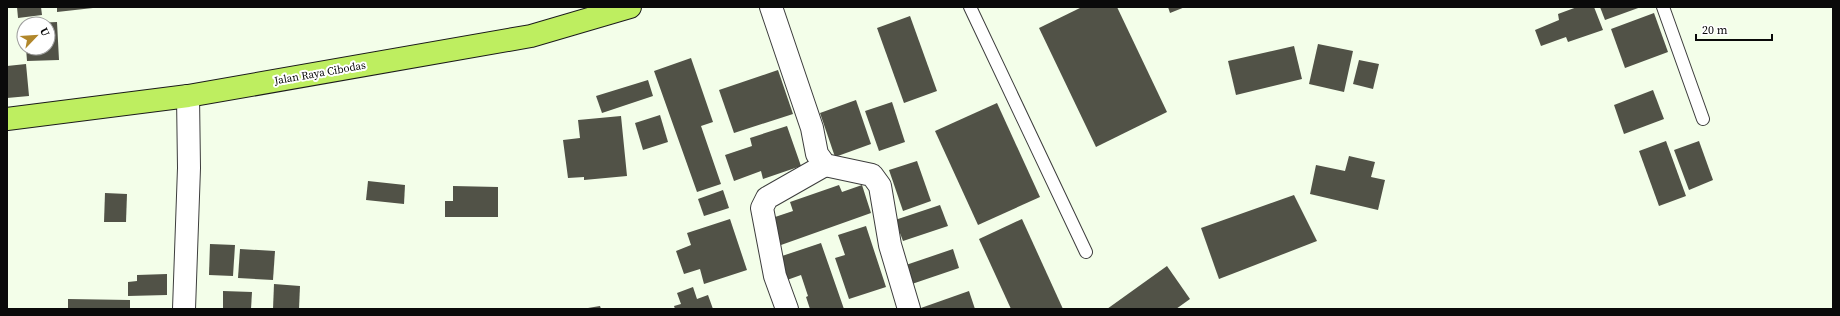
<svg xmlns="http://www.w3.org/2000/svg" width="1840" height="316" font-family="'Source Serif 4',serif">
<rect width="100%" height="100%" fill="#f3fee9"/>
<g fill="#515247">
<path d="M17 7H41L42 15 18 18Z"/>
<path d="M57 7H93V8L57 12Z"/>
<path d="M1082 7H1117L1167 112 1096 147 1039 28Z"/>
<path d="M1168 7H1185L1170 13Z"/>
<path d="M1577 7H1594L1603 30 1568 42 1566 37 1541 46 1535 30 1559 20 1558 14Z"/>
<path d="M1600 7H1641L1605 20Z"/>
<path d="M1654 13 1668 52 1625 68 1611 29Z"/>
<path d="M910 16 937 91 904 103 877 28Z"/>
<path d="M57 22 59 60 27 61 26 48H48V24L34 23Z"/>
<path d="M1318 44 1353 51 1344 92 1309 84Z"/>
<path d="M1294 46 1302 79 1236 95 1228 61Z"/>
<path d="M691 58 713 122 701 126 721 184 697 192 654 71Z"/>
<path d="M1359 60 1379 64 1373 89 1353 84Z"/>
<path d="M26 64 29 96 7 98V66Z"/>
<path d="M778 70 793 114 734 133 719 90Z"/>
<path d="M648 80 653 96 602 113 596 96Z"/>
<path d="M1653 90 1664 119 1624 134 1614 105Z"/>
<path d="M856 100 871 144 835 157 820 113Z"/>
<path d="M892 102 905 142 879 151 865 111Z"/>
<path d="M997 103 1040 197 978 225 935 131Z"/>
<path d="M660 115 668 142 643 150 635 123Z"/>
<path d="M621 116 627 176 584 180V177L568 178 563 140 580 138 578 120Z"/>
<path d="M787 126 801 166 763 179 761 171 734 181 725 155 752 146 750 138Z"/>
<path d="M1666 141 1686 196 1659 206 1639 151Z"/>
<path d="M1699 141 1713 180 1689 190 1674 150Z"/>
<path d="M1349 156 1375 162 1371 177 1385 180 1378 210 1310 194 1316 165 1345 171Z"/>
<path d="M917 161 931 201 903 211 889 170Z"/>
<path d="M368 181 405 185 404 204 366 200Z"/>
<path d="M839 185 842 192 862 185 871 213 781 245 772 218 793 211 790 202Z"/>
<path d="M453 186 498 187V217H445V201H453Z"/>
<path d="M723 190 729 208 704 216 698 199Z"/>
<path d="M105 193 127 194 126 222H104Z"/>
<path d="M1294 195 1317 241 1219 279 1201 228Z"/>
<path d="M940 205 948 226 903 241 895 220Z"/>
<path d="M730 219 747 270 704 284 700 269 684 274 676 251 691 245 687 233Z"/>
<path d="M1022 219 1063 309H1011L979 239Z"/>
<path d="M866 226 886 287 849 299 835 258 845 255 838 235Z"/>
<path d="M821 243 844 309H810L806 297 808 296 801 275 787 280 779 257Z"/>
<path d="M210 244 235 245 233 276 209 275Z"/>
<path d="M240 249 275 251 273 280 238 278Z"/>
<path d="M953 249 959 268 909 285 903 266Z"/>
<path d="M1167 266 1190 299 1176 309H1107Z"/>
<path d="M167 274V295L128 296V282L137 281V275Z"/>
<path d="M274 284 300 286 299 309H273Z"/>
<path d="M693 287 697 299 708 295 713 309H675L674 306 681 304 677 293Z"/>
<path d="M223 291 252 292 251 309H223Z"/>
<path d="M969 291 975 309H918Z"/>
<path d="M68 299 130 300V309H68Z"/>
<path d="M600 306 601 309H588V308Z"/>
</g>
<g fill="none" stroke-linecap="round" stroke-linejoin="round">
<defs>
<g id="service">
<path d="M970 7 1086 252"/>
<path d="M1663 7 1703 119"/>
</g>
<g id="minor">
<path d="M771 7 812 128 817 154 825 165 872 175 880 186 890 245 909 309"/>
<path d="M184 309 189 168 188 96"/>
<path d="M787 309 775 276 762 208 767 198 825 165"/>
</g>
<path id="trunk" d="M7 119 188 96 531 36 630 7"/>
</defs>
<use href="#service" stroke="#3d3d3d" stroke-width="14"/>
<use href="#minor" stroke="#3d3d3d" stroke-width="24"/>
<use href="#trunk" stroke="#1b1b1b" stroke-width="24"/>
<use href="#service" stroke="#fff" stroke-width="12"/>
<use href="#minor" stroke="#fff" stroke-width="22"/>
<use href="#trunk" stroke="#beee60" stroke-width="22"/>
</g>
<g text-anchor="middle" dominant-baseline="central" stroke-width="4" stroke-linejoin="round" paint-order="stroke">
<g font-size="11" fill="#0a0a0a" stroke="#fff">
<text transform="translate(320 73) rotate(-10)">Jalan Raya Cibodas</text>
</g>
</g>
<rect width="1840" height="316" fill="none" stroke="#0a0a0a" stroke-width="16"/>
<g transform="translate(36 36) rotate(65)"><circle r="19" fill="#ffffff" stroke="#9d9d9d"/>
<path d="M0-3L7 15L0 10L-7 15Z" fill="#b1872b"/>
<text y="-6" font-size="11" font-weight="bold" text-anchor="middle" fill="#0a0a0a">U</text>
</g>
<path d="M1696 34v6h76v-6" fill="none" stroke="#0a0a0a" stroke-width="2"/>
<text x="1702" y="34" font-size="12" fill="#0a0a0a" stroke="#ffffff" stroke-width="3" paint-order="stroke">20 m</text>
</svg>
